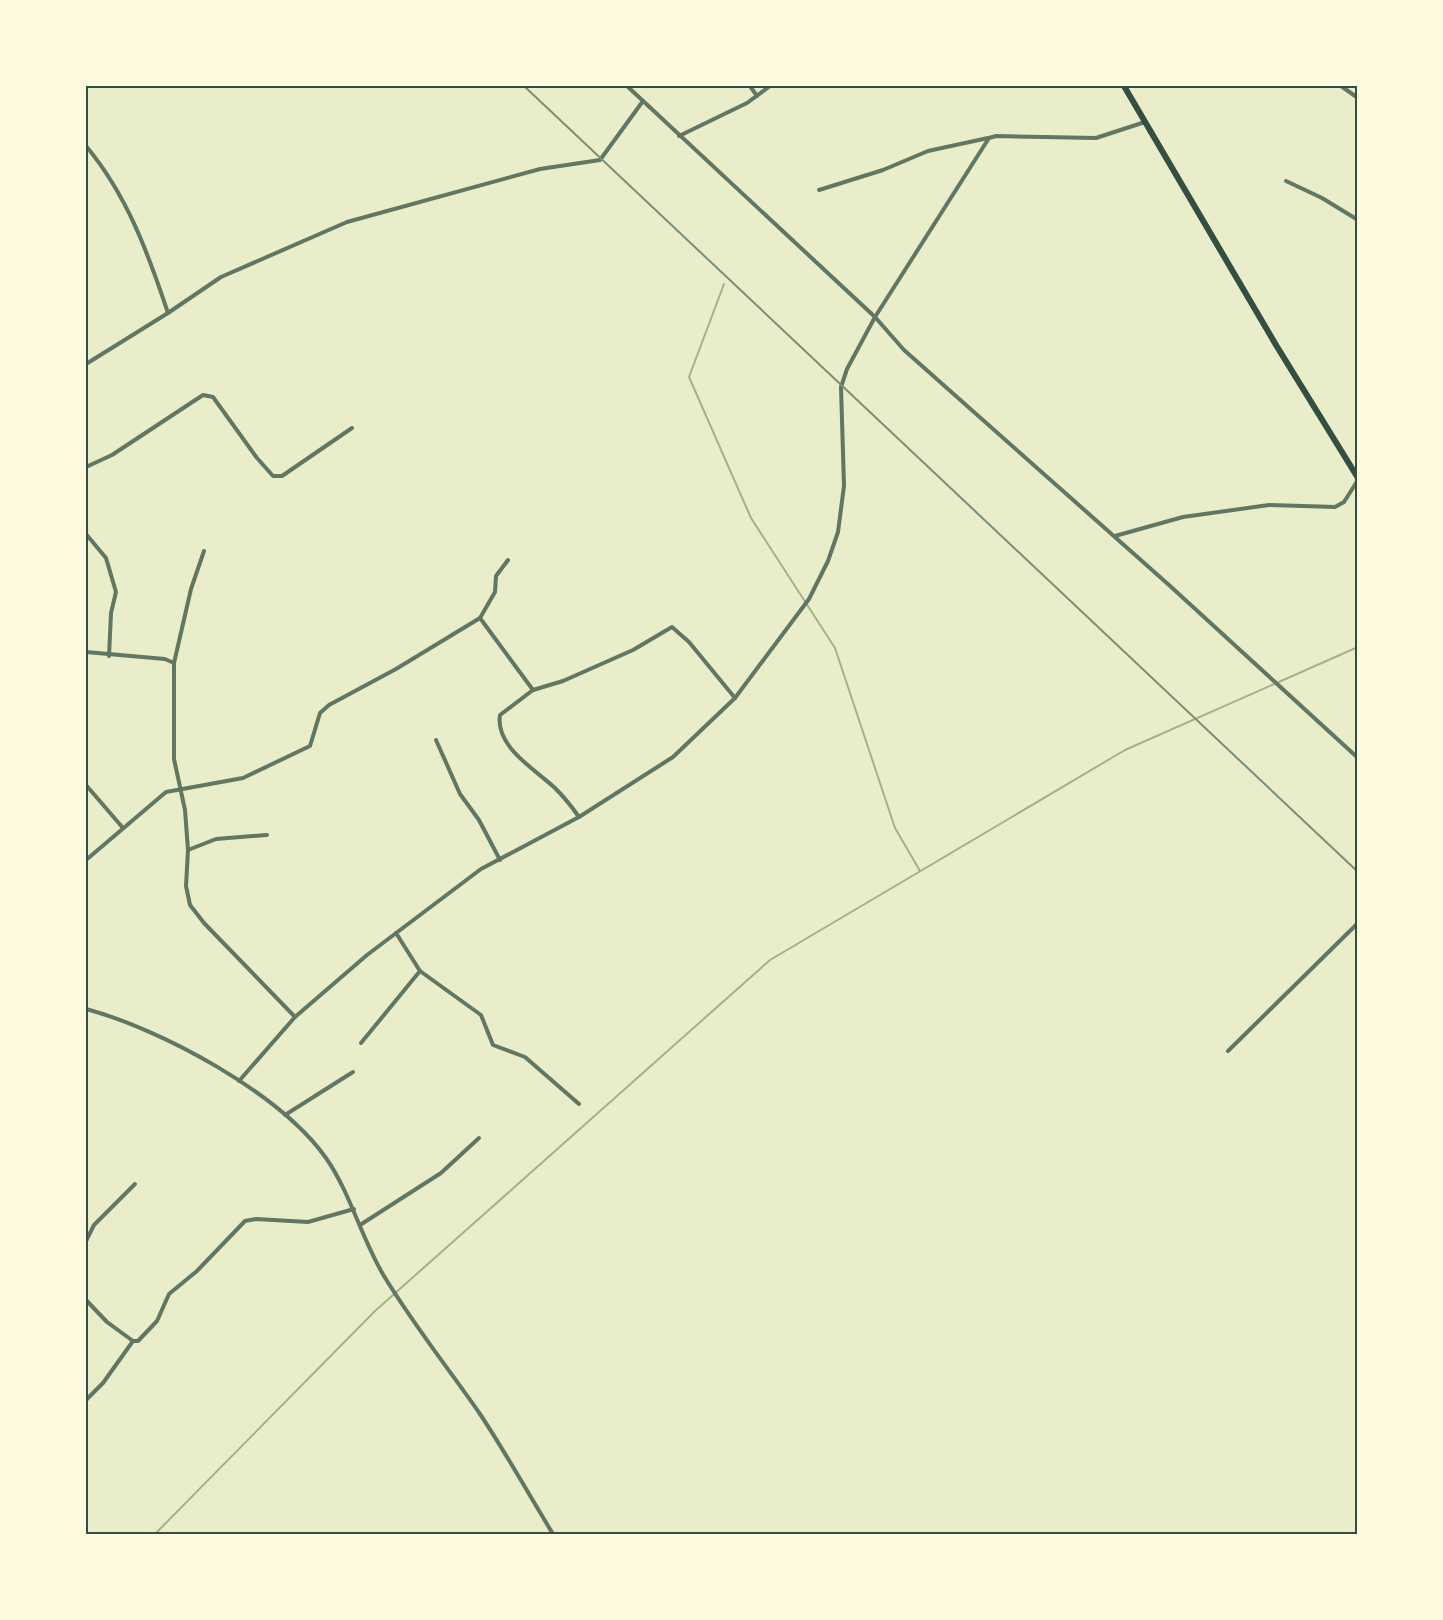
<svg xmlns="http://www.w3.org/2000/svg" width="1443" height="1620" font-family="Roboto,sans-serif">
<rect width="100%" height="100%" fill="#e9edc9"/>
<g fill="none" stroke-linecap="round" stroke-linejoin="round">
<g stroke="#a3b18a" stroke-width="2">
<path d="M724 284 689 377 751 518 835 648 895 828 920 871"/>
<path d="M155 1534 375 1311 770 960 1125 750 1358 647"/>
</g>
<g stroke="#617663" stroke-width="4">
<path d="M627 86 875 317 904 350 1169 585 1358 758"/>
<path d="M750 86 757 96"/>
<path d="M1341 86 1358 98"/>
<path d="M679 136 747 103 770 86"/>
<path d="M86 146C127 195 148 253 168 313L221 277 347 222 540 169 600 160 643 101"/>
<path d="M1286 181 1322 198 1358 220"/>
<path d="M819 190 883 170 928 151 988 138"/>
<path d="M86 364 168 313"/>
<path d="M86 467 112 455 203 395 213 397 257 458 273 476H282L352 428"/>
<path d="M86 534 106 558 116 592 111 613 109 656"/>
<path d="M1115 536 1183 517 1269 505 1335 507 1344 502 1358 480"/>
<path d="M204 551 191 589 174 663V759L185 810 188 850 186 886 190 905 204 923 295 1017"/>
<path d="M508 560 496 576 495 592 480 618 533 690 563 681 633 650 672 627 689 642 735 698"/>
<path d="M86 652 165 659 174 663"/>
<path d="M533 690 500 715C495 747 536 770 555 788 564 797 572 807 579 817"/>
<path d="M436 740 460 794 479 820 500 860"/>
<path d="M86 785 123 828"/>
<path d="M188 850 216 839 267 835"/>
<path d="M86 860 166 792 243 778 310 746 320 713 329 705 396 669 480 618"/>
<path d="M396 933 420 971 481 1015 493 1045 525 1057 579 1104"/>
<path d="M86 1009C161 1029 280 1093 326 1158 351 1194 361 1238 384 1276 413 1324 448 1368 480 1414 506 1453 529 1495 553 1534"/>
<path d="M361 1043 420 971"/>
<path d="M1228 1051 1358 923"/>
<path d="M239 1081 295 1017 367 955 481 869 579 817 673 757 735 698 809 599 828 561 838 532 844 486 841 387 847 369 875 317 989 138 996 136 1096 138 1145 122"/>
<path d="M285 1115 353 1072"/>
<path d="M360 1225 441 1173 479 1138"/>
<path d="M86 1241 94 1225 135 1184"/>
<path d="M86 1300 107 1322 133 1341H138L157 1321 169 1294 197 1271 245 1221 256 1219 308 1222 354 1209"/>
<path d="M86 1400 103 1383 133 1341"/>
</g>
<path stroke="#344e41" stroke-width="6" d="M1124 86 1276 345 1358 478"/>
<path stroke="#7c8e77" stroke-width="2" d="M524 86 1358 872"/>
</g>
<rect width="1443" height="1620" fill="none" stroke="#fefae0" stroke-width="174"/>
<rect x="87" y="87" width="1269" height="1446" fill="none" stroke="#344e41" stroke-width="2"/>
</svg>
